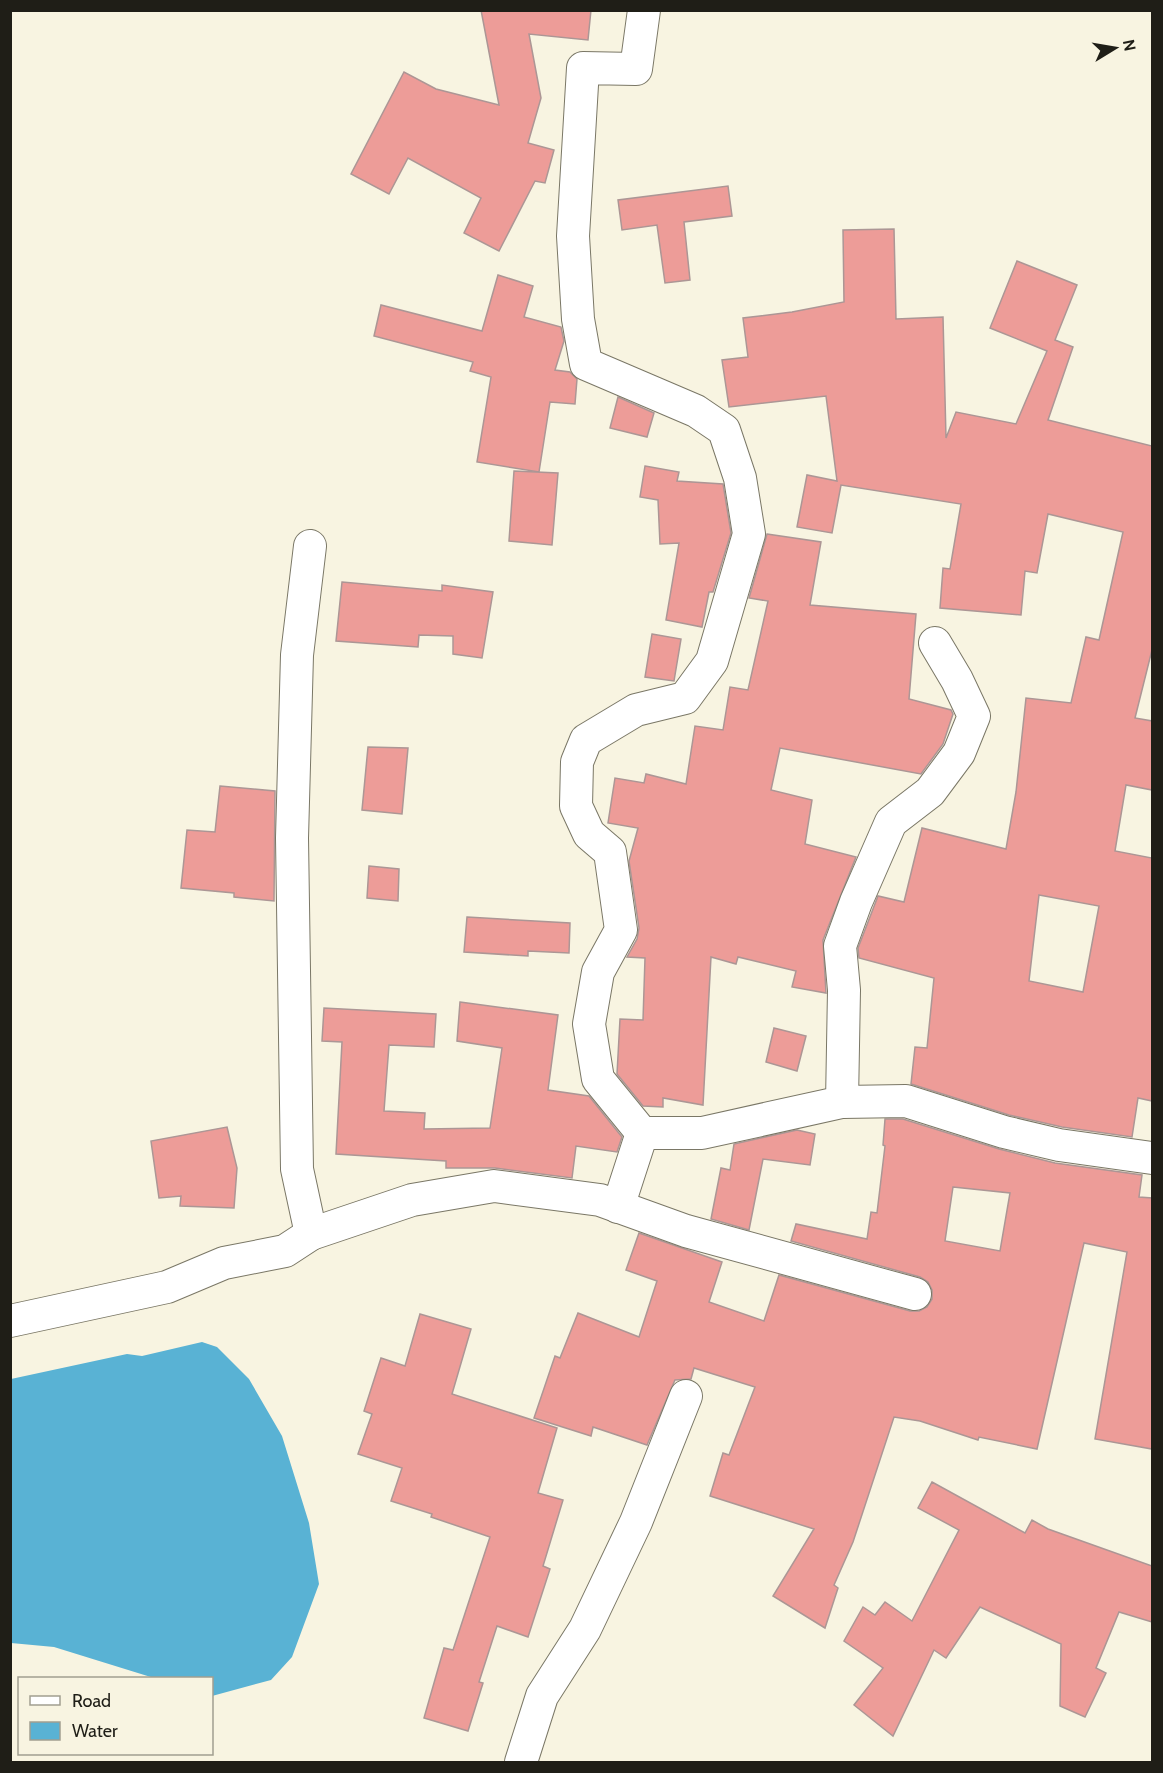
<svg xmlns="http://www.w3.org/2000/svg" width="1163" height="1773" font-family="Cabin,sans-serif">
<rect width="100%" height="100%" fill="#f8f4e1"/>
<path fill="#59b2d4" d="M202 1342 217 1347 249 1379 282 1436 309 1523 319 1584 292 1657 271 1680 212 1696V1678H154L54 1647 11 1643V1379L127 1354 142 1356Z"/>
<g fill="#ed9c98" stroke="#ac9695" stroke-width="1.5" fill-rule="evenodd">
<path d="M481 10H591L588 40 529 34 541 98 528 143 554 150 545 183 535 181 499 251 464 233 481 198 408 158 389 194 351 174 404 72 436 89 499 105Z"/>
<path d="M728 186 732 216 684 222 690 280 665 283 657 225 622 230 618 200Z"/>
<path d="M894 229 896 319 943 317 946 438 956 412 1016 424 1047 351 990 328 1017 261 1077 285 1055 340 1073 347 1048 420 1152 446V650L1135 718 1152 721V790L1126 785 1115 851 1152 858V1101L1138 1098 1132 1137 1062 1127 1009 1115 911 1084 915 1047 927 1048 934 978 859 958 858 948 878 896 904 902 922 828 1006 849 1016 792 1026 698 1071 703 1086 637 1099 640 1123 532 1048 514 1037 573 1025 571 1021 615 940 608 943 568 950 569 961 504 841 485 832 533 797 527 807 475 837 481 826 396 729 407 722 360 748 357 743 318 792 312 844 302 843 230ZM1039 895 1099 906 1083 992 1029 981Z"/>
<path d="M498 275 533 286 524 317 561 327 564 341 555 370 570 372 577 379 575 404 550 402 539 472 477 462 491 377 470 371 473 362 374 336 381 305 482 331Z"/>
<path d="M618 397 654 413 647 437 610 428Z"/>
<path d="M645 466 679 472 677 481 723 484 731 533 713 592H709L702 627 666 620 679 543 660 544 658 500 640 497Z"/>
<path d="M514 471 558 473 552 545 509 541Z"/>
<path d="M767 534 821 542 810 605 916 614 909 699 951 710 953 714 943 744 921 774 780 748 771 790 812 800 805 844 856 857 823 940 826 993 792 987 796 971 738 957 736 964 711 957 703 1105 663 1098V1107L643 1106 617 1074 620 1019 643 1020 645 958 627 957 637 939 639 928 629 861 638 828 608 823 615 778 644 783 646 774 686 784 695 726 723 730 730 687 748 690 768 601 749 598Z"/>
<path d="M342 582 442 591V585L493 592 482 658 453 654V636L419 635 418 647 336 641Z"/>
<path d="M652 634 681 639 674 681 645 677Z"/>
<path d="M368 747 408 748 402 814 362 810Z"/>
<path d="M220 786 275 791 274 901 234 897V893L181 888 187 830 215 832Z"/>
<path d="M369 866 399 869 398 901 367 898Z"/>
<path d="M467 917 570 923 569 953 528 951V956L464 952Z"/>
<path d="M460 1002 558 1015 548 1090 589 1096 622 1137 617 1152 576 1146 572 1178 495 1168H446V1161L336 1154 342 1042 322 1041 324 1008 436 1014 434 1047 389 1045 384 1111 425 1113 424 1129 490 1128 502 1048 457 1041Z"/>
<path d="M774 1028 806 1036 797 1071 766 1062Z"/>
<path d="M885 1119H903L999 1149 1055 1163 1142 1175 1139 1197 1152 1198V1449L1095 1439 1127 1252 1084 1243 1037 1449 979 1437 978 1440 920 1421 894 1417 853 1542 834 1585 838 1588 825 1628 773 1596 814 1529 710 1496 723 1453 729 1455 755 1387 694 1368 691 1379 675 1380 647 1445 593 1427 591 1436 534 1418 555 1356 560 1358 578 1313 639 1337 657 1281 626 1270 639 1233 722 1262 709 1302 764 1321 779 1275 910 1311H919L927 1307 932 1299V1290L928 1282 920 1277 791 1241 796 1224 867 1239 871 1212 877 1213 885 1146 883 1145ZM953 1187 1010 1193 1000 1251 945 1241Z"/>
<path d="M227 1127 237 1168 234 1208 180 1206 181 1196 159 1198 151 1141Z"/>
<path d="M797 1130 815 1134 810 1165 763 1159 749 1230 711 1219 721 1168 730 1170 734 1144Z"/>
<path d="M420 1314 471 1329 452 1394 557 1428 538 1493 563 1500 543 1566 550 1569 528 1637 497 1626 479 1682 483 1683 468 1731 424 1718 444 1648 453 1650 490 1537 431 1517 432 1514 391 1501 402 1468 358 1454 372 1414 364 1411 381 1358 405 1366Z"/>
<path d="M932 1482 1025 1533 1032 1520 1048 1529 1152 1566V1622L1119 1612 1096 1668 1106 1673 1085 1717 1060 1706 1061 1644 980 1607 946 1658 934 1650 893 1736 854 1705 883 1668 844 1641 863 1607 875 1615 885 1602 912 1621 959 1530 918 1508Z"/>
</g>
<g fill="none" stroke-linecap="round" stroke-linejoin="round">
<defs>
<g id="street">
<path d="M644 10 636 69 583 68 573 236 578 319 586 364 696 411 724 430 740 478 749 534 712 661 685 698 636 710 586 740 577 762 576 806 589 834 610 852 621 930 598 972 589 1024 598 1079 642 1133H702L842 1102 844 990 840 946 856 902 891 822 930 792 959 753 974 716 957 680 935 643"/>
<path d="M842 1102 906 1101 1004 1132 1059 1145 1152 1158"/>
<path d="M618 1207 642 1133"/>
<path d="M311 1234 412 1200 494 1186 600 1200 686 1231 915 1294"/>
<path d="M10 1321 167 1287 224 1263 285 1251 311 1234 297 1169 292 838 297 655 310 546"/>
<path d="M521 1762 542 1696 585 1629 636 1522 686 1396"/>
</g>
</defs>
<use href="#street" stroke="#7a7766" stroke-width="34"/>
<use href="#street" stroke="#fff" stroke-width="32"/>
</g>
<rect width="1163" height="1773" fill="none" stroke="#1f1e17" stroke-width="24"/>
<rect x="18" y="1677" width="195" height="78" fill="#f8f4e1" stroke="#a19e90" stroke-width="1.5"/>
<rect x="30" y="1696" width="30" height="9" fill="#ffffff" stroke="#a19e90" stroke-width="1.5"/>
<text x="72" y="1707" font-size="18" fill="#1f1e17">Road</text>
<rect x="30" y="1722" width="30" height="18" fill="#59b2d4" stroke="#a19e90" stroke-width="1.5"/>
<text x="72" y="1737" font-size="18" fill="#1f1e17">Water</text>
<g transform="translate(1115 48) rotate(79)" stroke="#f8f4e1" stroke-width="4.5" paint-order="stroke">
<path d="M0-4.5L10 22L0 15L-10 22Z" fill="#1f1e17"/>
<text y="-9" font-size="16" font-weight="bold" text-anchor="middle" fill="#1f1e17">N</text>
</g>
</svg>
